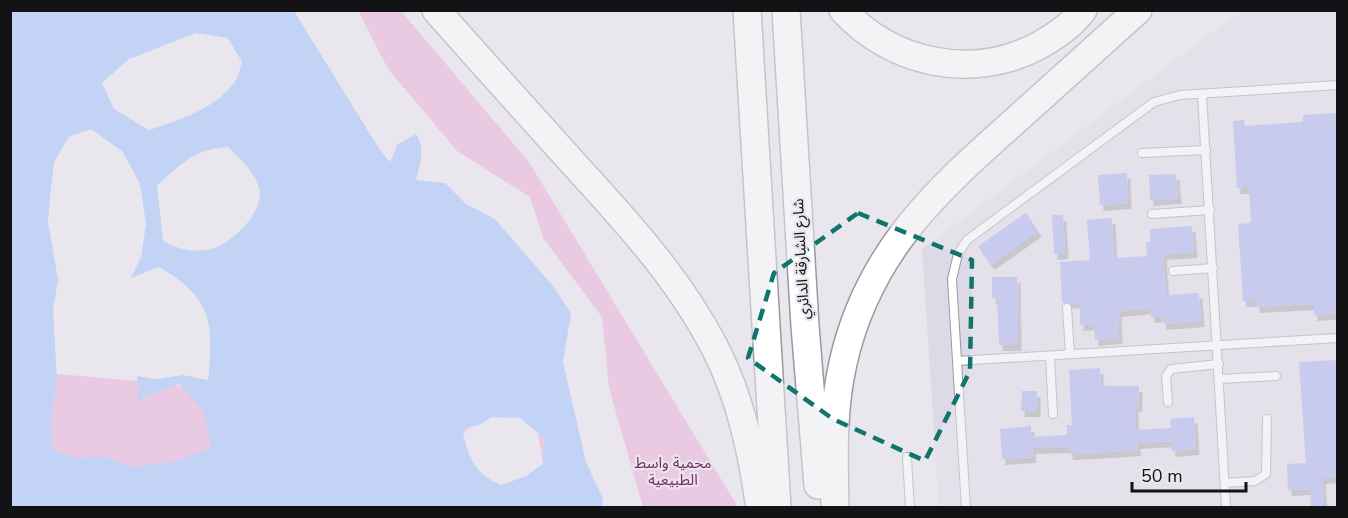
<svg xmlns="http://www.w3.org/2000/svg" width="1348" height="518" font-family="'Nunito Sans','Noto Sans Arabic',sans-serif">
<defs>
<filter id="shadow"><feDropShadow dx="3.5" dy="6" stdDeviation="0" flood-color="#0004"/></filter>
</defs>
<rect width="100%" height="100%" fill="#e9e7ed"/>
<path fill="#ddd9e6" d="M1241 11H1337V507H939L922 249Z"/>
<g fill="#eaa6d5">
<path d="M358 11H401L529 162 738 507H643L609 388 602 317 543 238 530 197 457 151 388 69Z"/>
<path d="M557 365 543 464 535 417 500 406 475 422 452 444 125 476 39 459 10 398 47 373 149 382 241 395Z"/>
</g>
<path fill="#94bbff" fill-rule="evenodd" d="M10 11H294L378 147 390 162 398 144 416 134C426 150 420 163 416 180L445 183 466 204 495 219 552 285 571 313 563 362 586 462 603 499 602 507H11ZM196 33 228 38 242 62C240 67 239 76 236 80 219 107 178 121 149 130L114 109 102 83 129 59ZM91 129 123 152 140 184 146 224 141 257 131 278 159 267C212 298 214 322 208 380L183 375 157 379 137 376 138 400 179 384 204 412 211 448 173 462 130 467 104 456 79 458 52 450 51 418 57 380 53 310 58 280 48 222 50 196 54 162 69 137ZM228 147C240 159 253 170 259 187 266 212 230 246 207 250 190 252 178 249 163 241L157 186C181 164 194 149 228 147ZM492 417 520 418 544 438 543 464 526 476 501 485C473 473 469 457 462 429L479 425Z"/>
<g fill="#a1a6f0" filter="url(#shadow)">
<path d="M1338 113V313L1314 315 1313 304 1256 307V301H1243L1238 224 1251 223 1249 188H1237L1233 121 1244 120 1245 126 1303 122V115Z"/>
<path d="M1127 173 1128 203 1100 205 1098 175Z"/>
<path d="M1176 174 1178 198 1150 200 1149 175Z"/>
<path d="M1026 213 1038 231 991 264 978 246Z"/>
<path d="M1052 215H1063L1065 253 1054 254Z"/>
<path d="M1112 218 1114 258 1147 256 1146 242H1150V229L1192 226 1194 252 1163 254 1166 295 1199 293 1201 321 1163 324 1162 316 1151 317 1150 308 1118 311 1119 338 1095 340 1094 324 1080 325V302L1062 303 1060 262 1090 260 1087 220Z"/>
<path d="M992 277H1017L1018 345H999L997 298H992Z"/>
<path d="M1338 360V477L1322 478 1324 506H1311L1310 489 1288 490 1287 464 1306 463 1299 362Z"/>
<path d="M1100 368 1101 386H1139V406H1135L1136 430 1171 428 1170 419 1194 417 1196 449 1172 451 1171 441 1137 443 1138 450 1094 453 1069 454V447L1032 448 1033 457 1002 459 1000 429 1031 426V437L1067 435V425H1072L1069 370Z"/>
<path d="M1022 391H1037V411H1021Z"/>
</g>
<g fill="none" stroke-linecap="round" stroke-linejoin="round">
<defs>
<g id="lane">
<path d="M1202 94 1226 508"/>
<path d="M1142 153 1206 150"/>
<path d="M1152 214 1210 210"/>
<path d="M1173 271 1213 268"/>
<path d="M1067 308 1070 354"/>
<path d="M1050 356 1053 414"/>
<path d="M957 361 1338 338"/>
<path d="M1219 379 1276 376"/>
<path d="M1168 402 1166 376 1171 369 1219 364"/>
<path d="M907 457 910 508"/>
<path d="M1225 483 1255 481 1266 474 1267 419"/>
<path d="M966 508 952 279 958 254 967 240 1154 102 1180 95 1338 85"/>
</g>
<g id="highway">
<path d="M436 10C481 61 527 112 573 163 626 221 680 279 716 350 741 399 752 453 760 508"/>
<path d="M747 10 777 508"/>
<path d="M786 10 805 326 818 485"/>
<path d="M843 10C892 64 972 80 1036 47 1053 38 1071 26 1083 10"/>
<path d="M835 508C834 459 832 411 843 363 868 252 935 192 1016 120 1057 83 1097 47 1138 10"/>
</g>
</defs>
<use href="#lane" stroke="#9b999e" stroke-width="10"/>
<use href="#highway" stroke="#9b999e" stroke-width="30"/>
<use href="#lane" stroke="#fff" stroke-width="8"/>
<use href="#highway" stroke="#fff" stroke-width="27"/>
</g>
<path d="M0 0H1348V518H0ZM858 213 972 260 970 371 925 461 833 419 748 358 774 273Z" fill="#e9e7ed" fill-opacity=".55" fill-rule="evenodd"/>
<path fill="none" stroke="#0f766e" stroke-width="4.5" stroke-dasharray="12 8" stroke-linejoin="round" d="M858 213 972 260 970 371 925 461 833 419 748 358 774 273Z"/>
<g text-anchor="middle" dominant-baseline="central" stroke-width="4.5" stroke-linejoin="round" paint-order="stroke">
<g font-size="15" fill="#131315" stroke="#e9e7ed">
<text transform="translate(801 259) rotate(-93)">شارع الشارقة الدائري</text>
</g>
<g font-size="15" fill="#7a2866" stroke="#e9e7ed">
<text x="673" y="463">محمية واسط<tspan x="673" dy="17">الطبيعية</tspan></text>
</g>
</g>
<rect width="1348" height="518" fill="none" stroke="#131315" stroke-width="24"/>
<path d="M1132 482v9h114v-9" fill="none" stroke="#131315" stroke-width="3"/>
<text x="1141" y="482" font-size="18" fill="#131315" stroke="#e9e7ed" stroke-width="4.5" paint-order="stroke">50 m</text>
</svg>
